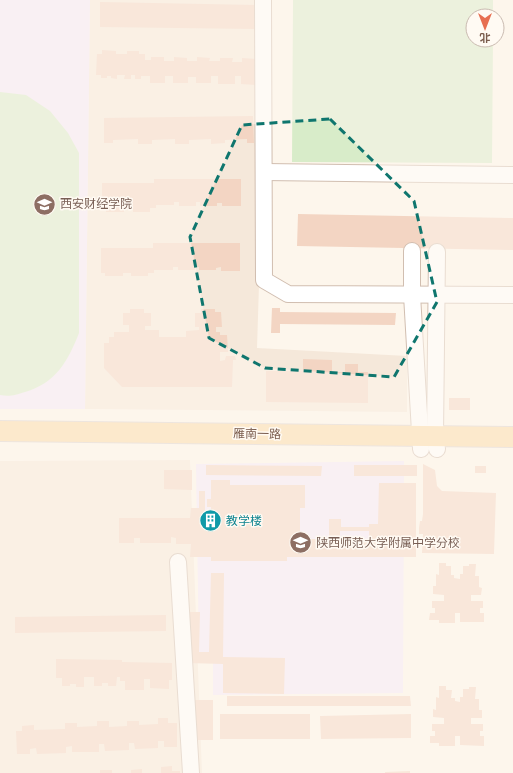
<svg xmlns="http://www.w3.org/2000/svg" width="513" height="773" font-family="Figtree,'Noto Sans SC',sans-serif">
<rect width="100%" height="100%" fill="#fdf6ec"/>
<g fill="#f5e8da">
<path d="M90 0H268L257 348 407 356V412L85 409Z"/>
<path d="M190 460 202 773H0V461Z"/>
</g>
<g fill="#f3e8fa">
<path d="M0 0H90L85 409H0Z"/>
<path d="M404 461 403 693 213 695V654H199L196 464Z"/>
</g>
<g fill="#d8ecc9">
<path d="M293 0H493V16H473V40H493L492 163 292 162Z"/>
<path d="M0 92 26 95 50 111 68 133 79 153V333C68 361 56 383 25 392 15 395 10 397 0 395Z"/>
</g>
<g fill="#f3d5c3" fill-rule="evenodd">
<path d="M100 2 256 5V29L100 27Z"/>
<path d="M102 50 116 51V54H127V51H139V54H145V60H151V57H164V61H174V57L187 58V61H197V57L210 58 209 61H220V58H233L232 62H242V58L256 59 257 85 241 84V76H235V84H218V76H211V83H196V77H188V83H173V76H165V83H150V76H141V79H135V75H131V79H124L125 75H117V79L111 78V76H107V78H101V75H96L97 54H102Z"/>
<path d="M253 116 254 143H247V139L225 140V143L211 144V139L189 140V144H175V139L152 140V144H138V139L113 140V143H104V118Z"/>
<path d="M154 179H241V206H222V203H217V206H200V202H196V206H179V202H174V205H156V208H150V212H133V208H124V212H106V208H102V183H154Z"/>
<path d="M298 214 513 218V250L297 246Z"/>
<path d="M153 243H240V271H221V267L216 268V270H199V267H195V270H178V267H173V270H154V273H148V276H131V273H123V276H105V273H101V248H153Z"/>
<path d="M272 308H280V312L396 313 395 325 280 324V333H271Z"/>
<path d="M130 309H144V313H151V326H145V330H159V337H186V331L199 330V327H195V313H201V309H215V312H221L222 327H216V332H220V335H227L228 352H220V361L225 360 226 356H235L236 360H233L232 387H122L104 368V343H109V337H114V332H129V325H123V313H130Z"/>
<path d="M303 359 332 360V372H345V364H358V372H368V403L266 402V371H303Z"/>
<rect x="449" y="398" width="21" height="12"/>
<path d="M423 464 435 470 437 486 442 491 496 493 494 554 422 553 423 534H419V528L420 521H422L423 514Z"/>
<path d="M206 465 322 466 321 476 206 475Z"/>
<rect x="354" y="465" width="63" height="11"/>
<rect x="475" y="466" width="11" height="7"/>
<path d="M164 470H192V490L164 489Z"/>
<path d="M211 480H230V485H305V508H300V539H329V519H341V527H369V524H378L379 483H416V557H287V561H211V557H190L191 544H176V538L171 537V543H140V538H134V543H119V518H190L191 508H199V491H205V512H211V507H207V499H211ZM340 531H369V540L340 539Z"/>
<path d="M439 563H446V566H451V575H454V578L460 579V574H463V566H469V564H476L475 576H479V587L482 588 481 595H471V601H483V608H480V613H484V622H460V613H455V623H439V620H429L430 613H435V608H432V601H444V595L433 594V586H436V574L439 575Z"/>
<path d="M211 573H224L223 657 285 658 284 694 223 693V664L187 663 188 612H200L199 652H209Z"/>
<path d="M166 615V631L15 633V617Z"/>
<path d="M56 659 122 660V662L172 663V680H169V689L150 688V679H144V690H125V681H120V677H117L116 686H108V683H102V686H94V677H84V687H76V684H70V686H62V678H56Z"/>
<path d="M439 686H446V690H452L451 698H455V701L460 702V697H463V689H469V687H476L475 699H479V710H482V718H471V724H483V731H480V736H484V746L460 745V736H455V746H439V743H430V736H435V731H432V724H444V718L433 717V709L436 710V697L439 698Z"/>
<path d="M227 696H410L411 706H227Z"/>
<path d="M192 700H213V740H191Z"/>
<rect x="220" y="714" width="90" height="25"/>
<path d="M411 714V738L321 739 320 716Z"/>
<path d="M158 718H168V723H177V747H164V741H158V748L135 749 134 743H129V750L105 751 104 744H99V752H72V746L66 747V753L37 754 36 748 30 749V754H17L16 731H22V726L34 725V730L65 729V723H77V727L97 726V721H109V727L127 726V721H139V725L158 724Z"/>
<path d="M172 766V771H180V773H161V767Z"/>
<path d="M142 769V773H131V770Z"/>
<rect x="100" y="770" width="12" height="3"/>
<path d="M410 771V773H385V772Z"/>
</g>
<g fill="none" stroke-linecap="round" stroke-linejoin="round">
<defs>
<g id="minor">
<path d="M263 0 264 280 288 294 513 295"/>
<path d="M264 172 513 175"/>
<path d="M412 251V295L421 449"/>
<path d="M437 449 435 436 437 252"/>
<path d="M178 562 191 773"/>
</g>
<path id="major" d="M0 431 513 437"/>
</defs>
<use href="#minor" stroke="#d1beb0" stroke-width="18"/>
<use href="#major" stroke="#dad1cd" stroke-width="22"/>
<use href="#minor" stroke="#fff" stroke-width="16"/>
<use href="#major" stroke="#fbd9a5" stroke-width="20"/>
</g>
<path d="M0 0H513V773H0ZM330 119 414 201 437 302 394 377 265 368 209 338 190 237 242 125Z" fill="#fdf6ec" fill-opacity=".55" fill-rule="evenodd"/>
<path fill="none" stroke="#0f766e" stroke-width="3" stroke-dasharray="8 5" stroke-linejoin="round" d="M330 119 414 201 437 302 394 377 265 368 209 338 190 237 242 125Z"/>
<defs>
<symbol id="university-disc" viewBox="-11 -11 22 22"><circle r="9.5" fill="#8d6e63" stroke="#fffaf3"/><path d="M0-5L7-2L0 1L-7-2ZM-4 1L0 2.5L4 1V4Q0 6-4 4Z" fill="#fff"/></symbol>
<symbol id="building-disc" viewBox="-11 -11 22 22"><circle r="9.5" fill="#0f9aa8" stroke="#fffaf3"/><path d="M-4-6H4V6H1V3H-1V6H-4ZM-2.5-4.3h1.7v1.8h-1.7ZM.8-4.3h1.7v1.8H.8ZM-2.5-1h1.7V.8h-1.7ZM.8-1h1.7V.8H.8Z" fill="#fff"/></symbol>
<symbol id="school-disc" viewBox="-11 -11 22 22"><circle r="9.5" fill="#8d6e63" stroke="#fffaf3"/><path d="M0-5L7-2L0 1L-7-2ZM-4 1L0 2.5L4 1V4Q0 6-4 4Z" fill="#fff"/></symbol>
</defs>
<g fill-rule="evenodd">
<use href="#university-disc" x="32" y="192" width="25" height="25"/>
<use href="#building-disc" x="198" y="508" width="25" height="25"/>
<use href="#school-disc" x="288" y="530" width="25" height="25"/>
</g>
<g text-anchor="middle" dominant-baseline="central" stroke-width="3" stroke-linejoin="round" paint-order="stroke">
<g font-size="12" fill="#785e54" stroke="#fffaf3" text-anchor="start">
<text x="60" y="204">西安财经学院</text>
<text x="316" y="543">陕西师范大学附属中学分校</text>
</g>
<g font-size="12" fill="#7a5c4d" stroke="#fffaf3">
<text transform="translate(257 434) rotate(1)">雁南一路</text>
</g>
<g font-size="12" fill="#0d838f" stroke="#fffaf3" text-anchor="start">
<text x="226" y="521">教学楼</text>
</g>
</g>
<g transform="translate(485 28) rotate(180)"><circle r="19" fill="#fffaf3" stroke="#cabbb1"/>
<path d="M0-3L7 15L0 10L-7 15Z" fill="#e76f51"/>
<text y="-6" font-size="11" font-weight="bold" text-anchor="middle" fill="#7a5c4d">北</text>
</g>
</svg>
